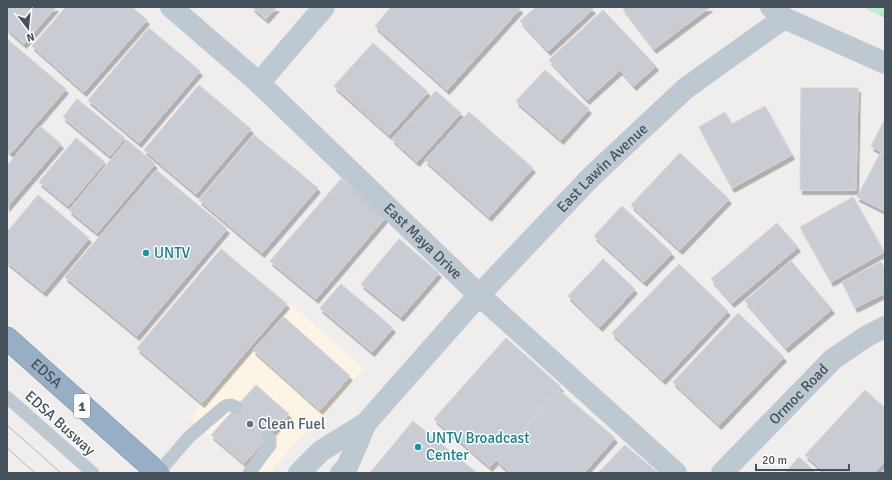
<svg xmlns="http://www.w3.org/2000/svg" width="892" height="480" font-family="Signika,sans-serif">
<defs>
<pattern id="grass-tufts" width="24" height="20" patternUnits="userSpaceOnUse"><rect width="24" height="20" fill="#b9efcc"/><path d="M3 7l-1-3M5 7V3M7 7l1-3M15 17l-1-3M17 17v-4M19 17l1-3" fill="none" stroke="#a0cfb1"/></pattern>
<filter id="shadow"><feDropShadow dx="2.5" dy="4.5" stdDeviation="0" flood-color="#0004"/></filter>
</defs>
<rect width="100%" height="100%" fill="#f0eded"/>
<path fill="#fcf4e4" d="M292 305 364 368 269 473H251L190 418Z"/>
<path fill="url(#grass-tufts)" d="M863 7H885V18Z"/>
<g fill="#c9ccd2" stroke="#d1d3d9" filter="url(#shadow)">
<path d="M7 7H56L24 44 7 29Z"/>
<path d="M66 7H132L147 20 84 92 32 46Z"/>
<path d="M252 7H277L266 19Z"/>
<path d="M391 7H519L520 9 447 90 375 26Z"/>
<path d="M536 7H591L593 9 548 51 520 21Z"/>
<path d="M622 7H710L654 49Z"/>
<path d="M603 10 656 66 634 86 620 70 587 100 549 60Z"/>
<path d="M149 28 200 71 139 143 88 100Z"/>
<path d="M7 39 66 89 11 153 7 150Z"/>
<path d="M373 43 428 92 389 135 334 86Z"/>
<path d="M545 70 589 109 561 140 516 101Z"/>
<path d="M199 85 251 129 196 194 144 150Z"/>
<path d="M801 88H858L856 190H800Z"/>
<path d="M436 91 461 113 417 162 392 139Z"/>
<path d="M77 99 125 138 110 156 63 117Z"/>
<path d="M765 106 792 155 732 188 699 127 725 112 732 124Z"/>
<path d="M469 112 533 168 489 217 425 160Z"/>
<path d="M885 119V211L857 197 881 152 871 146Z"/>
<path d="M40 126 61 144 7 207V166Z"/>
<path d="M254 135 318 188 262 253 199 200Z"/>
<path d="M76 138 105 162 68 206 39 182Z"/>
<path d="M127 140 155 164 97 233 69 210Z"/>
<path d="M680 153 729 199 680 250 631 205Z"/>
<path d="M156 170 227 229 137 336 65 277Z"/>
<path d="M341 179 386 217 316 299 270 261Z"/>
<path d="M38 195 89 238 44 292 7 262V232Z"/>
<path d="M853 197 884 252 831 282 800 227Z"/>
<path d="M622 206 672 253 644 282 594 236Z"/>
<path d="M777 223 798 247 732 303 711 279Z"/>
<path d="M399 239 439 273 401 317 361 284Z"/>
<path d="M221 249 287 304 202 403 137 348Z"/>
<path d="M603 259 635 289 600 327 568 296Z"/>
<path d="M791 261 832 309 786 348 745 301Z"/>
<path d="M881 262 885 270V293L855 308 842 282Z"/>
<path d="M679 264 728 311 663 380 612 333Z"/>
<path d="M341 284 393 328 372 352 320 308Z"/>
<path d="M738 313 784 357 719 425 673 382Z"/>
<path d="M284 317 350 376 320 410 253 350Z"/>
<path d="M506 338 561 387 490 467 434 419Z"/>
<path d="M256 385 289 414 244 463 211 435Z"/>
<path d="M559 390 615 438 584 473H511L497 461Z"/>
<path d="M865 390 885 408V461L874 473H826L805 455Z"/>
<path d="M413 421 477 473H370Z"/>
<path d="M625 445 658 473H598Z"/>
<path d="M799 457 816 473H785Z"/>
</g>
<g fill="none" stroke-linecap="round" stroke-linejoin="round">
<defs>
<g id="trunk">
<path id="s4" d="M7 338 158 473"/>
</g>
</defs>
<use href="#trunk" stroke="#6e8ca9" stroke-width="23"/>
<g stroke="#bdc8d0" stroke-width="13">
<path d="M7 397 93 473"/>
<path d="M158 473 189 437 224 407C229 404 231 405 236 407"/>
<path d="M249 473 270 445V439L268 436"/>
</g>
<g stroke="#bdc8d0" stroke-width="22">
<path id="s1" d="M171 7 259 83 479 295 676 473"/>
<path d="M771 7 784 18 885 63"/>
<path d="M259 83 324 7"/>
<path id="s2" d="M299 473 321 451 366 423 479 295 591 177 686 88 784 18"/>
<path d="M341 473 347 467 366 423"/>
<path id="s3" d="M722 473 833 359 867 336 885 327"/>
</g>
<use href="#trunk" stroke="#97afc5" stroke-width="22"/>
<g stroke="#afb2b8" stroke-width="1">
<path d="M7 425 61 473"/>
<path d="M7 448 35 473"/>
</g>
</g>
<g fill="#0f9aa8" stroke="#fff" stroke-width="1.5">
<circle cx="146" cy="253" r="4"/>
<circle cx="418" cy="447" r="4"/>
</g>
<circle fill="#5c6f8a" stroke="#fff" stroke-width="1.5" cx="250" cy="424" r="4"/>
<g text-anchor="middle" dominant-baseline="central" stroke-width="3" stroke-linejoin="round" paint-order="stroke">
<rect fill="#fff" stroke="#7d858c" stroke-width="1" x="74" y="394" width="16" height="24" rx="3"/>
<g font-size="14" font-weight="bold" fill="#45515b">
<text x="82" y="406">1</text>
</g>
<g font-size="15" fill="#45515b" stroke="#fff">
<text stroke="none"><textPath href="#s2" startOffset="432">East Lawin Avenue</textPath></text>
<text stroke="none"><textPath href="#s1" startOffset="344">East Maya Drive</textPath></text>
<text stroke="none"><textPath href="#s4" startOffset="53">EDSA</textPath></text>
<text stroke="none"><textPath href="#s3" startOffset="110">Ormoc Road</textPath></text>
<text transform="translate(60 423) rotate(42)">EDSA Busway</text>
</g>
<g font-size="15" fill="#0d838f" stroke="#fff" text-anchor="start">
<text x="154" y="253">UNTV</text>
<text x="426" y="438">UNTV Broadcast<tspan x="426" dy="17">Center</tspan></text>
</g>
<g font-size="15" fill="#4e5e75" stroke="#fff" text-anchor="start">
<text x="258" y="424">Clean Fuel</text>
</g>
</g>
<rect width="892" height="480" fill="none" stroke="#45515b" stroke-width="16"/>
<g transform="translate(28 28) rotate(164)" stroke="#ffffff" stroke-width="3" paint-order="stroke">
<path d="M0-3L7 15L0 10L-7 15Z" fill="#45515b"/>
<text y="-6" font-size="11" font-weight="bold" text-anchor="middle" fill="#45515b">N</text>
</g>
<path d="M756 464v6h93v-6" fill="none" stroke="#45515b" stroke-width="2"/>
<text x="762" y="464" font-size="12" fill="#45515b" stroke="#ffffff" stroke-width="3" paint-order="stroke">20 m</text>
</svg>
